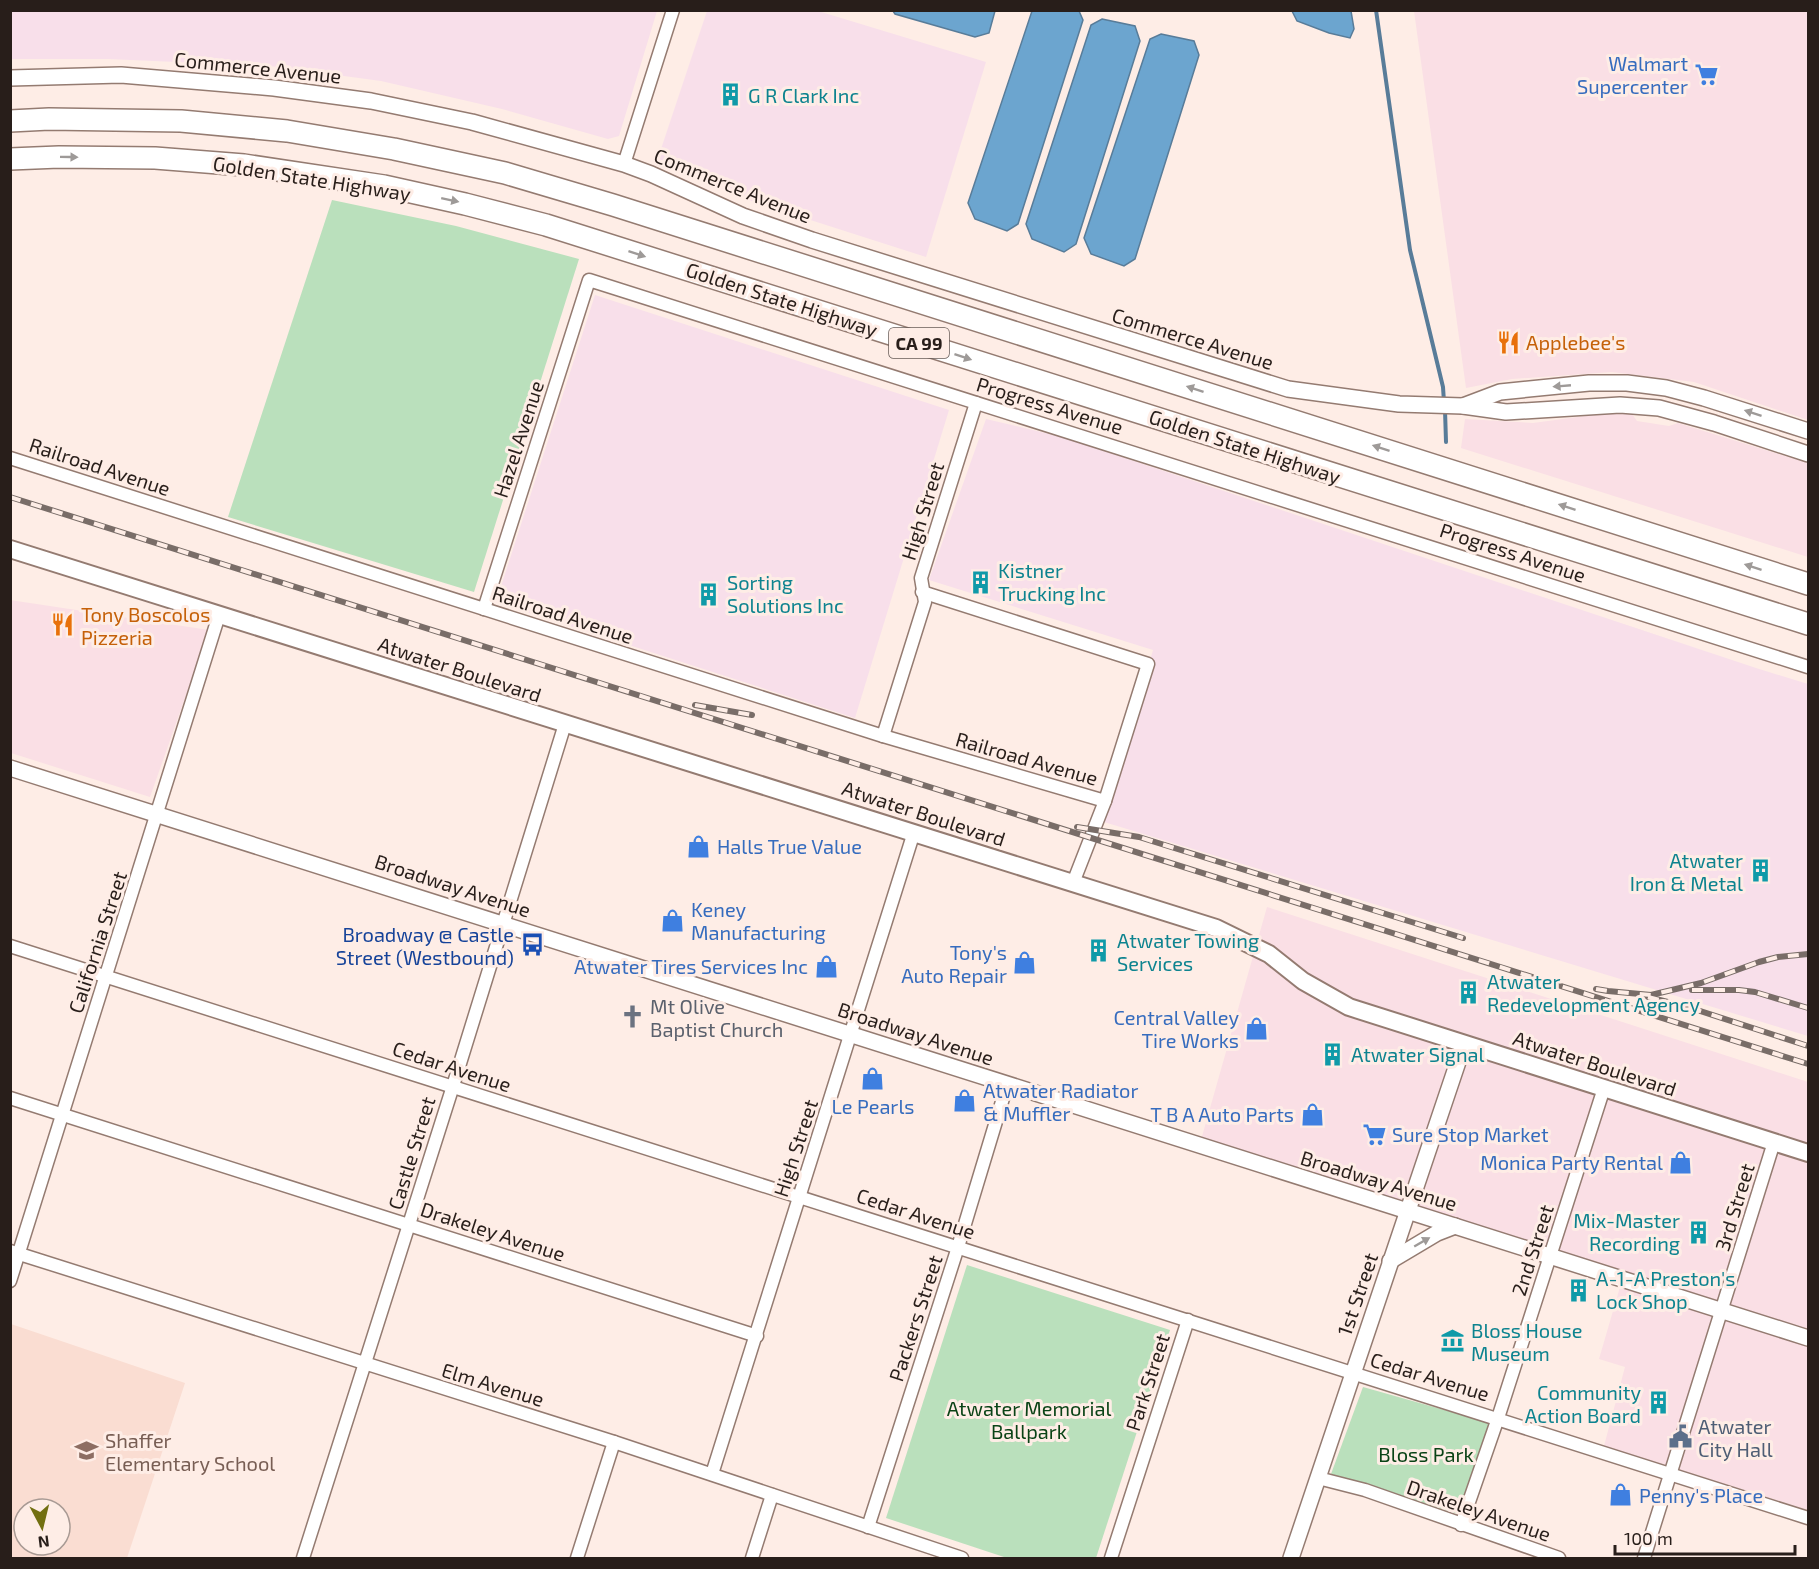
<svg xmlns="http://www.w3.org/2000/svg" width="1819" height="1569" font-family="'Exo 2',sans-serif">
<rect width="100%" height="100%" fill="#feede6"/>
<g fill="#fadfe5">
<path d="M1414 11H1808V420L1694 382 1612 372 1512 379 1466 388Z"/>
<path d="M1600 414H1632L1637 421 1669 426 1678 423 1808 463V557L1461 448 1465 419 1533 423Z"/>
<path d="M10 600 209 630 150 797 11 753Z"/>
<path d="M1267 907 1808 1082V1510L1604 1446 1625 1367 1599 1359 1620 1287 1201 1140Z"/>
</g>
<g fill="#f8dfea">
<path d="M11 10H657V11L619 136 608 139 502 109 381 81 270 66 108 59H11Z"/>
<path d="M707 11H818L986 62 926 257 745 199 657 161Z"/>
<path d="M595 295 949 410 855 718 496 602Z"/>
<path d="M986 419 1062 437 1756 668 1808 684V1036L1104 822 1153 650 929 580Z"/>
</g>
<path fill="#faddd2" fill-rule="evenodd" d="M11 1324 185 1383 127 1558H11ZM24 1509H60V1545H24Z"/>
<g fill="#bae0bc">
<path d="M332 200 456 226 579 259 474 592 228 517Z"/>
<path d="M967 1265 1170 1330 1096 1558H1007L886 1518Z"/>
<path d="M1363 1387 1494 1424 1461 1515 1331 1474Z"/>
</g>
<g fill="#6ca5cf" stroke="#587c99" stroke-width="1.5">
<path d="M893 11H995L989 33 975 37 895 14Z"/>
<path d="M1032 11H1079L1083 20 1018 224 1007 231 975 219 968 203Z"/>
<path d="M1292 11H1351L1354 29 1350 38 1329 33 1297 21Z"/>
<path d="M1102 19 1135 26 1140 41 1076 244 1064 252 1032 239 1026 224 1091 25Z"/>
<path d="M1161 34 1194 41 1199 55 1135 259 1124 266 1091 254 1084 238 1150 39Z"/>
</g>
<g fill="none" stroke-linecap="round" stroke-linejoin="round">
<g stroke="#587c99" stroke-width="4">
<path d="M1376 10 1410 250 1443 387 1444 402"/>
<path d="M1445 410 1446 442"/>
</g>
<defs>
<g id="minor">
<path d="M624 164 673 10"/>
<path d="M10 458 883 736 1105 801"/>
<path d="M922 592 1148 664 1105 801 1073 883"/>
<path d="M484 609 589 280 1808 667"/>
<path d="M883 736 925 602 921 578 976 403"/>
<path d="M10 946 1808 1518"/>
<path d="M10 1098 757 1336"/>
<path d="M10 1251 614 1442 962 1558"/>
<path d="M10 1281 219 615"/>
<path d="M712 1474 914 832"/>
<path d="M1318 1478 1365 1490 1559 1558"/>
<path d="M1461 1525 1498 1418 1604 1088"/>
<path d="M868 1527 958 1247 1007 1085"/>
<path d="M303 1558 453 1086 565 724"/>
<path d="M577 1558 614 1442"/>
<path d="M752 1558 772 1495"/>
<path d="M1111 1558 1188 1320"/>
<path d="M1644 1558 1774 1142"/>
</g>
<g id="tertiary">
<path d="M10 78 121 75 274 88 371 101 472 122 624 164 651 174 743 216 812 240 1288 389 1399 404 1463 406 1506 412 1620 405 1659 408 1714 423 1808 454"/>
<path d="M1463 406 1500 392 1589 383H1627L1666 388 1704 398 1808 431"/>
<path d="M10 768 1808 1338"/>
<path d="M1390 1261 1437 1233 1455 1226"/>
<path d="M1291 1558 1464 1044"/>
</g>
<path id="secondary" d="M10 549 1216 928 1269 954 1303 981 1349 1007 1808 1153"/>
<g id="motorway">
<path d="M10 121 49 119 181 121 287 131 394 149 505 173 613 205 1808 584"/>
<path d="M10 159 59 157 155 158 244 165 384 186 465 204 546 225 1808 624"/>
</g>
</defs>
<use href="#minor" stroke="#947b71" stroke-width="15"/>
<use href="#tertiary" stroke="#947b71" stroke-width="18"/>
<use href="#secondary" stroke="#947b71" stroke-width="20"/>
<use href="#motorway" stroke="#947b71" stroke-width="24"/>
<use href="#minor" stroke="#fff" stroke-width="12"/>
<use href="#tertiary" stroke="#fff" stroke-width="15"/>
<use href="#secondary" stroke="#fff" stroke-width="16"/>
<use href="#motorway" stroke="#fff" stroke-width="21"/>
<defs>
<g id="rail">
<path d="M10 497 1808 1064"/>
<path d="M695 705 752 715"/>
<path d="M1077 827 1139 837 1463 938"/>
<path d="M1596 989 1608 991 1651 995 1701 983 1759 962 1778 957 1808 954"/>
<path d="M1692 990H1739L1755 992 1808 1008"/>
<path d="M1648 997 1691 1008 1808 1046"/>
</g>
</defs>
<use href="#rail" stroke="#796d68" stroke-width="6"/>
<use href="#rail" stroke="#feede6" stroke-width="4" stroke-dasharray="11" stroke-linecap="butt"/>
</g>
<defs><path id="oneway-solid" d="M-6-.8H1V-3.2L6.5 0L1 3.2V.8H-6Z" transform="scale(1.5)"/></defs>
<g fill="#9e9a98">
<use href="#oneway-solid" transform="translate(69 157) rotate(1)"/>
<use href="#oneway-solid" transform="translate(450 200) rotate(12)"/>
<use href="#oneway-solid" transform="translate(637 254) rotate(18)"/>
<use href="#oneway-solid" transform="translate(963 357) rotate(18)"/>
<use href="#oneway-solid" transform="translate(1562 386) rotate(175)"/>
<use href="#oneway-solid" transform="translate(1195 389) rotate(-162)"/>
<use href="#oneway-solid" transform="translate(1753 413) rotate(-162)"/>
<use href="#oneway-solid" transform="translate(1381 448) rotate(-162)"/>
<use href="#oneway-solid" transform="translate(1567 507) rotate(-162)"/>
<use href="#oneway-solid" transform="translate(1753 567) rotate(-162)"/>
<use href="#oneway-solid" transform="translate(1422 1242) rotate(-30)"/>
</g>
<defs>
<symbol id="supermarket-bare" viewBox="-9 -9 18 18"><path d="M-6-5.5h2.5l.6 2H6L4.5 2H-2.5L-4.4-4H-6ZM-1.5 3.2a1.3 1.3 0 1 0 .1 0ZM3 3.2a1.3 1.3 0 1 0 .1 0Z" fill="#3f7fe0" stroke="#feede6" stroke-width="2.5" paint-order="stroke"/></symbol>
<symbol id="building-bare" viewBox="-9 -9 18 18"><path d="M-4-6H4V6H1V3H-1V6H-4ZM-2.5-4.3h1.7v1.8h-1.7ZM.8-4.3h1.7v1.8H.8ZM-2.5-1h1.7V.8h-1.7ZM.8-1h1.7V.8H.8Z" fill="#0f9aa8" stroke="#feede6" stroke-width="2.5" paint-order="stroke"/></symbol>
<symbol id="restaurant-bare" viewBox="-9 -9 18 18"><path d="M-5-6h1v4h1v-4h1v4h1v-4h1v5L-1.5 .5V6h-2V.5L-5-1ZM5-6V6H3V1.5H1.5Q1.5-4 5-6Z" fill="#e8710a" stroke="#feede6" stroke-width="2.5" paint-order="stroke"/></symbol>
<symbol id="shop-bare" viewBox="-9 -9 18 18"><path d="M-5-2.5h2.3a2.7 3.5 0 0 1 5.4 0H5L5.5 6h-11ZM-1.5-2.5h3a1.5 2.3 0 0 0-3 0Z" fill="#3f7fe0" stroke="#feede6" stroke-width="2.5" paint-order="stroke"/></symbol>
<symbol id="bus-bare" viewBox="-9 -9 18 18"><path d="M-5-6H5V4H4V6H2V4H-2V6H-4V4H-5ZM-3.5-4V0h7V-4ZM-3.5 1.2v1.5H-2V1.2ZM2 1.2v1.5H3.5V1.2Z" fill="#1a4fb4" stroke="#feede6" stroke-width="2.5" paint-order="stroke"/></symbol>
<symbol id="church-bare" viewBox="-9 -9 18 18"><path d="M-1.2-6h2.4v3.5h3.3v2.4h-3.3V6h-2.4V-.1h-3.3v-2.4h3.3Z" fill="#6b7280" stroke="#feede6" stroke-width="2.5" paint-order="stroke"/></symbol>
<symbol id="museum-bare" viewBox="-9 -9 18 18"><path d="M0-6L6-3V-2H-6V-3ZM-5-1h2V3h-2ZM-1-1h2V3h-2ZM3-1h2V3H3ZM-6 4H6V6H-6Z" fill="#0f9aa8" stroke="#feede6" stroke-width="2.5" paint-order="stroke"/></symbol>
<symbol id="civic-bare" viewBox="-9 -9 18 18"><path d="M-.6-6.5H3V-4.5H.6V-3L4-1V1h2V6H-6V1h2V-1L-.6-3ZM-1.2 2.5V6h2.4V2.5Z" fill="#5c6f8a" stroke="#feede6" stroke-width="2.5" paint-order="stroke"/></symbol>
<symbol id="school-bare" viewBox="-9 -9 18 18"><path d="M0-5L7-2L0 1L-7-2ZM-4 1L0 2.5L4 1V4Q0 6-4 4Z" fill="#8d6e63" stroke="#feede6" stroke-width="2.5" paint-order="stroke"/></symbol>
</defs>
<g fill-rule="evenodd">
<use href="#supermarket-bare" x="1690" y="58" width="33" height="33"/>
<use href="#building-bare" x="714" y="78" width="33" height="33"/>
<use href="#restaurant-bare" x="1492" y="326" width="33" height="33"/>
<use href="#building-bare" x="964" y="566" width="33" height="33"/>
<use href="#building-bare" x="692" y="578" width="33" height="33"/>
<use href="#restaurant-bare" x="46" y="608" width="33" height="33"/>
<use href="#shop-bare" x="682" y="830" width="33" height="33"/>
<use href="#building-bare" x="1744" y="854" width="33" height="33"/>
<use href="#shop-bare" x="656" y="904" width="33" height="33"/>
<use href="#bus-bare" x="516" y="928" width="33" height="33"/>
<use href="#building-bare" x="1082" y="934" width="33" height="33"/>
<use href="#shop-bare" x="1008" y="946" width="33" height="33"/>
<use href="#shop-bare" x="810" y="950" width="33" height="33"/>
<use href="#building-bare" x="1452" y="976" width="33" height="33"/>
<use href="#church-bare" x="616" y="1000" width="33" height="33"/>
<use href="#shop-bare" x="1240" y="1012" width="33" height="33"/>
<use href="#building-bare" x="1316" y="1038" width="33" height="33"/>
<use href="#shop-bare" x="856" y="1062" width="33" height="33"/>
<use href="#shop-bare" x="948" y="1084" width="33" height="33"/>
<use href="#shop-bare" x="1296" y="1098" width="33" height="33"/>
<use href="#supermarket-bare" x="1358" y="1118" width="33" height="33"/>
<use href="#shop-bare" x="1664" y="1146" width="33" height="33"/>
<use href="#building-bare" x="1682" y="1216" width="33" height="33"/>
<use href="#building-bare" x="1562" y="1274" width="33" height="33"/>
<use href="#museum-bare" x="1436" y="1324" width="33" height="33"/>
<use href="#building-bare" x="1642" y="1386" width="33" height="33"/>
<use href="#civic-bare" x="1664" y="1420" width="33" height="33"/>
<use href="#school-bare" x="70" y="1434" width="33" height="33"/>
<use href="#shop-bare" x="1604" y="1478" width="33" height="33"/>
</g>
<g text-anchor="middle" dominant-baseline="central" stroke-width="6" stroke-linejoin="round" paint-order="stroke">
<rect fill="#feede6" stroke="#685c57" stroke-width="1.5" x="889" y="328" width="60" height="30" rx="4.5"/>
<g font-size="18" font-weight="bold" fill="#281e1a">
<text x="919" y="343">CA 99</text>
</g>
<g font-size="20" fill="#366cbe" stroke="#feede6" text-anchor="end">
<text x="1688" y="63">Walmart<tspan x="1688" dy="23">Supercenter</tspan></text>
<text x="717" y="846" text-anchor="start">Halls True Value</text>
<text x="691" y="909" text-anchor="start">Keney<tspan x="691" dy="23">Manufacturing</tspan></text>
<text x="1007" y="952">Tony's<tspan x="1007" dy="23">Auto Repair</tspan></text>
<text x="808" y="966">Atwater Tires Services Inc</text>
<text x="1239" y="1017">Central Valley<tspan x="1239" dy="23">Tire Works</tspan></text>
<text x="983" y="1090" text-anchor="start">Atwater Radiator<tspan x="983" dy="23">&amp; Muffler</tspan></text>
<text x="873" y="1106" text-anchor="middle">Le Pearls</text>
<text x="1294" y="1114">T B A Auto Parts</text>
<text x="1392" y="1134" text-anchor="start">Sure Stop Market</text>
<text x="1663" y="1162">Monica Party Rental</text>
<text x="1639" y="1495" text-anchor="start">Penny's Place</text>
</g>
<g font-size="20" fill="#281e1a" stroke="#feede6">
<text transform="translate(258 67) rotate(6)">Commerce Avenue</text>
<text transform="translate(312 178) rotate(9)">Golden State Highway</text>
<text transform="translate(733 185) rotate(22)">Commerce Avenue</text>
<text transform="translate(782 299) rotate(18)">Golden State Highway</text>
<text transform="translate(1193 338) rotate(17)">Commerce Avenue</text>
<text transform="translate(1050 405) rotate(17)">Progress Avenue</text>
<text transform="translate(518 439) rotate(-72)">Hazel Avenue</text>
<text transform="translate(1245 446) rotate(18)">Golden State Highway</text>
<text transform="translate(100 466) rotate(18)">Railroad Avenue</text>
<text transform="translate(922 511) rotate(-73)">High Street</text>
<text transform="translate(1513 552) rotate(18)">Progress Avenue</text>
<text transform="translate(563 614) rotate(18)">Railroad Avenue</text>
<text transform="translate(460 669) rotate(18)">Atwater Boulevard</text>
<text transform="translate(1027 758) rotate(16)">Railroad Avenue</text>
<text transform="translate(924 813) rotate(18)">Atwater Boulevard</text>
<text transform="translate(453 885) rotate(18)">Broadway Avenue</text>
<text transform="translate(97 942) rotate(-72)">California Street</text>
<text transform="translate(916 1033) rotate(18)">Broadway Avenue</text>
<text transform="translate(1595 1063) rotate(18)">Atwater Boulevard</text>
<text transform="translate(452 1066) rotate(18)">Cedar Avenue</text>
<text transform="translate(795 1148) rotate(-72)">High Street</text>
<text transform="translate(411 1153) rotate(-73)">Castle Street</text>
<text transform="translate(1379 1180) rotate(17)">Broadway Avenue</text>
<text transform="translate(1734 1207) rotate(-73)">3rd Street</text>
<text transform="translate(916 1213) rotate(18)">Cedar Avenue</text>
<text transform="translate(493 1231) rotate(18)">Drakeley Avenue</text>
<text transform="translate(1532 1250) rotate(-72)">2nd Street</text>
<text transform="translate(1357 1294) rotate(-71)">1st Street</text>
<text transform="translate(915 1318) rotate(-72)">Packers Street</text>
<text transform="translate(1430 1376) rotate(17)">Cedar Avenue</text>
<text transform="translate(1147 1382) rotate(-72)">Park Street</text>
<text transform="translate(493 1384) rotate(17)">Elm Avenue</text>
<text transform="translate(1479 1510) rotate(19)">Drakeley Avenue</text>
</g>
<g font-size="20" fill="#0d838f" stroke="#feede6" text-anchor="start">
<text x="748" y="95">G R Clark Inc</text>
<text x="998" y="570">Kistner<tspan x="998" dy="23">Trucking Inc</tspan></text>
<text x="727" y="582">Sorting<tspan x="727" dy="23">Solutions Inc</tspan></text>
<text x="1743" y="860" text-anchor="end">Atwater<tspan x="1743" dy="23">Iron &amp; Metal</tspan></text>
<text x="1117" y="940">Atwater Towing<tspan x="1117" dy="23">Services</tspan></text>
<text x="1487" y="981">Atwater<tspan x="1487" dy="23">Redevelopment Agency</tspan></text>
<text x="1351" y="1054">Atwater Signal</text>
<text x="1680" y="1220" text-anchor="end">Mix-Master<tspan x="1680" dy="23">Recording</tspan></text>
<text x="1596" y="1278">A-1-A Preston's<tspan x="1596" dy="23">Lock Shop</tspan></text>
<text x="1471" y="1330">Bloss House<tspan x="1471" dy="23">Museum</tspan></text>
<text x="1641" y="1392" text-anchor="end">Community<tspan x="1641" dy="23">Action Board</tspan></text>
</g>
<g font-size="20" fill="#c56008" stroke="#feede6" text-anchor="start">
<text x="1526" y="342">Applebee's</text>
<text x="81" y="614">Tony Boscolos<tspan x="81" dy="23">Pizzeria</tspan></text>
</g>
<g font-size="20" fill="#164399" stroke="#feede6" text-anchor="end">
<text x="514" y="934">Broadway @ Castle<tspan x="514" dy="23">Street (Westbound)</tspan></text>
</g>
<g font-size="20" fill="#5b616d" stroke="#feede6" text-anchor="start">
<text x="650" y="1006">Mt Olive<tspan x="650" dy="23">Baptist Church</tspan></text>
</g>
<g font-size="20" fill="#0a4316" stroke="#feede6">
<text x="1029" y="1408">Atwater Memorial<tspan x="1029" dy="23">Ballpark</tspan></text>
<text x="1426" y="1454">Bloss Park</text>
</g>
<g font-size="20" fill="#4e5e75" stroke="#feede6" text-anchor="start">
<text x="1698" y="1426">Atwater<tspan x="1698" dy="23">City Hall</tspan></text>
</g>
<g font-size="20" fill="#785e54" stroke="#feede6" text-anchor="start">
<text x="105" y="1440">Shaffer<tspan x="105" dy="23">Elementary School</tspan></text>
</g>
</g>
<rect width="1819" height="1569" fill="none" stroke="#281e1a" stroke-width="24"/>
<g transform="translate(42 1527) rotate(173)"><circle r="28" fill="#feede6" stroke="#a89a94" stroke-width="1.5"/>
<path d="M0-4.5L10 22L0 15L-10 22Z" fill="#726f11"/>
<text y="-9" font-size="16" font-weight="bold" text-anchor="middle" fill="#281e1a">N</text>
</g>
<path d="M1615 1545v9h180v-9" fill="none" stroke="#281e1a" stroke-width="3"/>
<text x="1624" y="1545" font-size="18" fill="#281e1a" stroke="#feede6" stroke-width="4.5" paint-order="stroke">100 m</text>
</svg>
